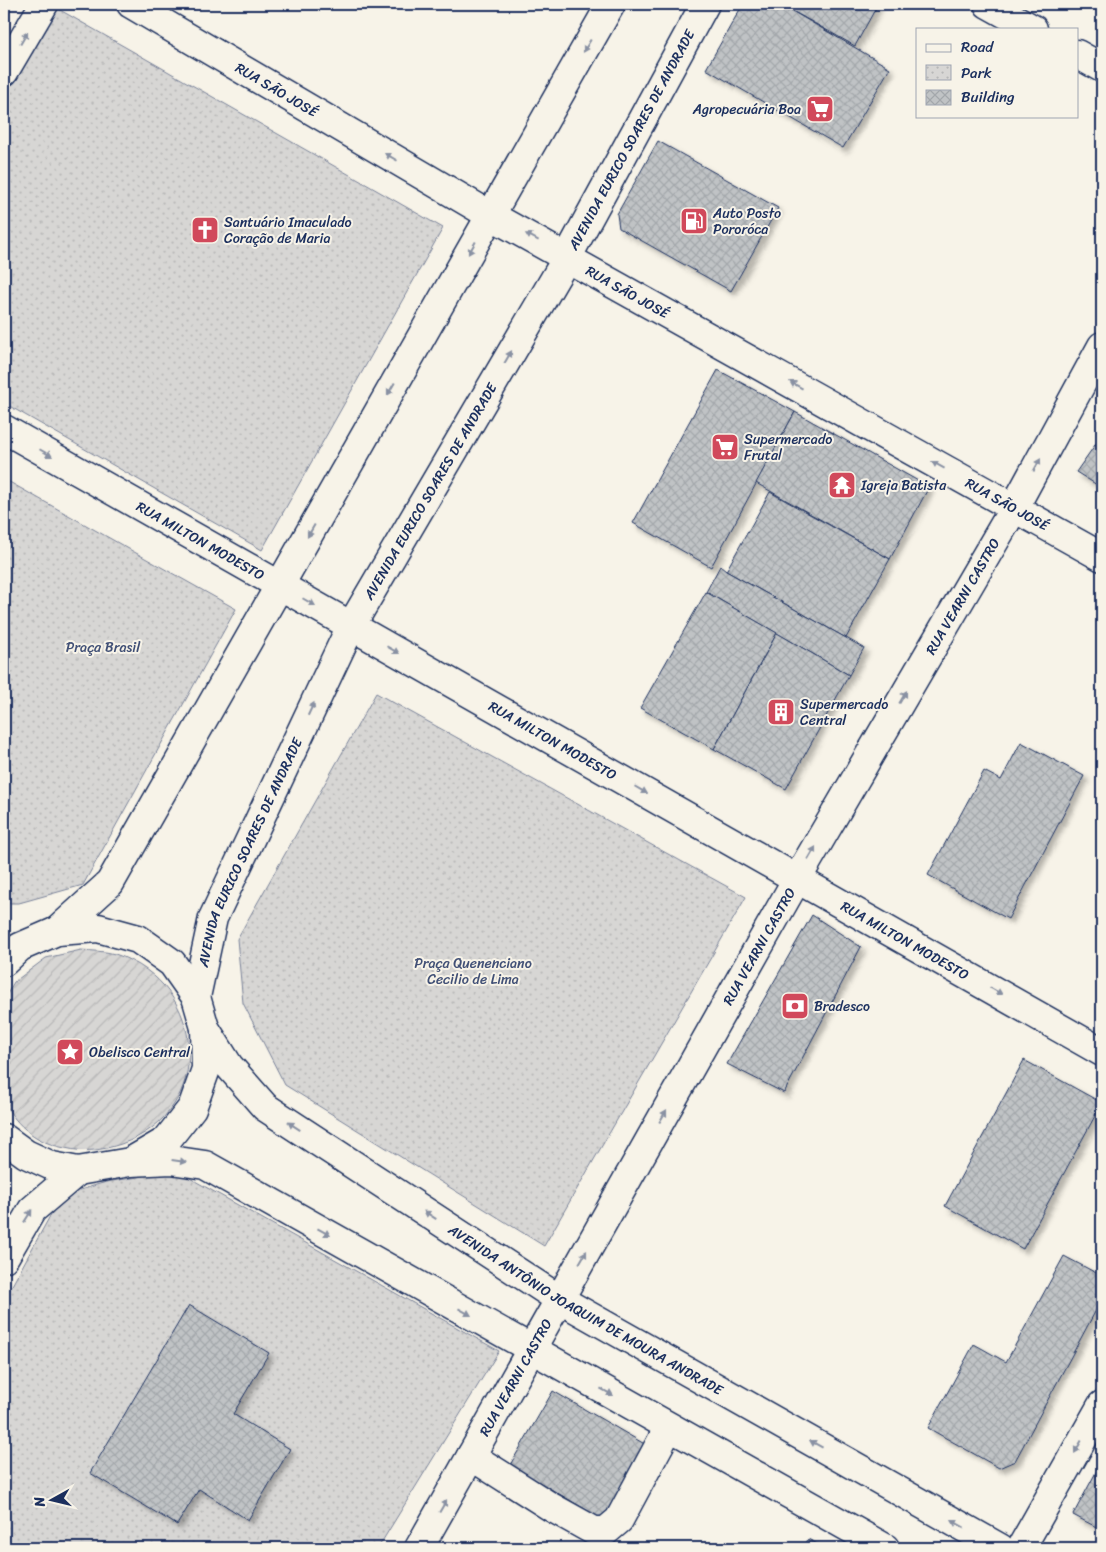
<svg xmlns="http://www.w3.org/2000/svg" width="1106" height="1552" font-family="Sriracha,sans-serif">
<defs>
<pattern id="park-dots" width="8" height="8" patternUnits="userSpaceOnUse" patternTransform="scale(1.25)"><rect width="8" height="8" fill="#d7d6d4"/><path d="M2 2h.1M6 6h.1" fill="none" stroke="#b8b8b8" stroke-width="1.8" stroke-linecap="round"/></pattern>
<pattern id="garden-furrows" width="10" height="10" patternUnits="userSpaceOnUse" patternTransform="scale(1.25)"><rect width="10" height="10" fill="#d7d6d4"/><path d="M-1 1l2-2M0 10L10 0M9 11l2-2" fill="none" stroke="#b8b8b8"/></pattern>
<pattern id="building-cross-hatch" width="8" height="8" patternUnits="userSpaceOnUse" patternTransform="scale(1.25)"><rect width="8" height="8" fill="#c0c3c5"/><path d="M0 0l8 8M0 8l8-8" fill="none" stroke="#a4a8ac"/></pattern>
<filter id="shadow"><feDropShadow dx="4.5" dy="4.5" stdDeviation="2.5" flood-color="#0004"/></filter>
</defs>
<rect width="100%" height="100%" fill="#f7f3e8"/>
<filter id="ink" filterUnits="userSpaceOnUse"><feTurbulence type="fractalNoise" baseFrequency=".02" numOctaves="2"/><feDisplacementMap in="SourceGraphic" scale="10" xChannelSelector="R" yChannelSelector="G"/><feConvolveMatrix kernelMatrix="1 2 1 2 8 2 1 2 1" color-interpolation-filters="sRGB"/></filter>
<g filter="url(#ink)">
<g fill="url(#park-dots)" stroke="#798299">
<path d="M53 6 443 228 262 550 4 403V93Z"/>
<path d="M4 479 236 609 83 885 19 903H4Z"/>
<path d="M376 693 746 897 544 1246 285 1085 243 1003 237 939Z"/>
<path d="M177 1171 499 1351 378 1548H17L4 1541V1300L61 1196 106 1182Z"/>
</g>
<path fill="url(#garden-furrows)" stroke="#798299" d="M81 950C92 951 105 951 115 954 209 985 216 1112 121 1144 103 1150 85 1153 65 1148 38 1143 17 1127 4 1102V999L14 982 46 958Z"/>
<g fill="url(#building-cross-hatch)" stroke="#1b2f5e" filter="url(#shadow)">
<path d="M743 4H780L890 68 843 148 706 69Z"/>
<path d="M780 4H878L855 46Z"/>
<path d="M658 141 778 208 731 291 619 228 617 214Z"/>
<path d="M718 370 795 412 711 567 633 523Z"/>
<path d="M795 412 929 487 890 559 756 483Z"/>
<path d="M1102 435V488L1076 472Z"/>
<path d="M770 492 890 559 846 638 726 571Z"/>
<path d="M720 566 726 571 864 648 849 675 706 592Z"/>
<path d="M706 592 777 633 714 749 640 708Z"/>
<path d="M777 633 849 675 786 789 714 749Z"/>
<path d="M1021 742 1084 776 1008 919 928 875 984 771 1001 780Z"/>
<path d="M812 915 861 947 784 1093 727 1064Z"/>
<path d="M1024 1060 1102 1103 1023 1249 945 1206Z"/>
<path d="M1064 1256 1102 1276V1299L1015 1461 999 1468 928 1428 974 1344 1006 1362Z"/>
<path d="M189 1305 269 1353 233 1414 290 1449 248 1520 199 1489 177 1525 90 1473Z"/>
<path d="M553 1391 648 1446 605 1521 510 1465Z"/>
<path d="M1102 1461V1530L1073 1515Z"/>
<path d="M808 1539 825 1548H804Z"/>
</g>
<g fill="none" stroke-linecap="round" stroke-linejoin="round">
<defs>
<g id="minor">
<path id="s1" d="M131 4 490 215 1102 557"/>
<path d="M988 4 1033 29"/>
<path d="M1077 54 1102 68"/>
<path d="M4 72 44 4"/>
<path id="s2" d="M4 429 1102 1052"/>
<path d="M4 1258 32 1210 78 1171"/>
<path d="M471 1456 551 1507 594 1531H606L619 1520 669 1427"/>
<path id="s3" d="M419 1548 797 879 1014 508 1102 346"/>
<path d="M1021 1548 1102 1405"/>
</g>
<g id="highway">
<path d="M57 931 110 883 611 4"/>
<path d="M4 962 20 947 57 931 98 928 138 939 172 963 196 997 205 1028 206 1069 192 1108 166 1141 130 1162 78 1171 52 1166 26 1154 4 1138"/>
<path id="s4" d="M196 997 213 918 351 626 568 256 705 4"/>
<path id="s5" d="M205 1028 229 1066 265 1107 559 1299 1000 1548"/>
<path d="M130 1162 171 1160 205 1165 885 1548"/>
</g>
</defs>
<use href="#minor" stroke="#1b2f5e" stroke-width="31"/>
<use href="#highway" stroke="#1b2f5e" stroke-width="31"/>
<use href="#minor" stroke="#f7f3e8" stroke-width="28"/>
<use href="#highway" stroke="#f7f3e8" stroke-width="28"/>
</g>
<defs><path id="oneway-solid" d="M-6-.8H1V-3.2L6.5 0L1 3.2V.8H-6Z" transform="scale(1.25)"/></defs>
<g fill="#8991a3">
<use href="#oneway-solid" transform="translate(24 38) rotate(-60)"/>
<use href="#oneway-solid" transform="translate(587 46) rotate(120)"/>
<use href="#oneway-solid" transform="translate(391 157) rotate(-150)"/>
<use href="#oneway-solid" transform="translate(532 237) rotate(-152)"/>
<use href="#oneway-solid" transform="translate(472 248) rotate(120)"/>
<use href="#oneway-solid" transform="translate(508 357) rotate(-60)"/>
<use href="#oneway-solid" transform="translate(796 385) rotate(-151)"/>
<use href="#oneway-solid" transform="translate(391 389) rotate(120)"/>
<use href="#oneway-solid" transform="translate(46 453) rotate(30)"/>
<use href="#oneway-solid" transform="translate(938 465) rotate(-151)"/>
<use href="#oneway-solid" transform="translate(1037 465) rotate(-61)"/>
<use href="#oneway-solid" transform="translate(311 531) rotate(120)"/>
<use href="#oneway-solid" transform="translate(309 602) rotate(30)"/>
<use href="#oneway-solid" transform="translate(393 650) rotate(30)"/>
<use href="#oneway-solid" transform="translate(903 697) rotate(-60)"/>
<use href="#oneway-solid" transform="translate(311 709) rotate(-65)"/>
<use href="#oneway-solid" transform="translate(641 790) rotate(30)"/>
<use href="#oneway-solid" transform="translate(812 853) rotate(-60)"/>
<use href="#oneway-solid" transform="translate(996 991) rotate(30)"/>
<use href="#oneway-solid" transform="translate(663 1116) rotate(-60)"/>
<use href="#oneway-solid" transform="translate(294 1126) rotate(-147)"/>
<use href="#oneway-solid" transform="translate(179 1161) rotate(8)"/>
<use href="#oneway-solid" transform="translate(430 1215) rotate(-147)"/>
<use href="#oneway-solid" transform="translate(28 1216) rotate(-58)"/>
<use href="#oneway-solid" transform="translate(324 1232) rotate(29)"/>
<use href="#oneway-solid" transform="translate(583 1257) rotate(-60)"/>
<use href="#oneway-solid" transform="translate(465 1312) rotate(29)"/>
<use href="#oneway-solid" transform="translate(607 1392) rotate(29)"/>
<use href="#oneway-solid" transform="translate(816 1444) rotate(-151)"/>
<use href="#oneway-solid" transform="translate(1078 1447) rotate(119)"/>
<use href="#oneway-solid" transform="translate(443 1506) rotate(-60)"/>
<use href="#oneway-solid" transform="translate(958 1524) rotate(-151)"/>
</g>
</g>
<defs>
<symbol id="supermarket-square" viewBox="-11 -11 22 22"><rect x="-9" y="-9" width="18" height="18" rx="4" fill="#d1495b" stroke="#f7f3e8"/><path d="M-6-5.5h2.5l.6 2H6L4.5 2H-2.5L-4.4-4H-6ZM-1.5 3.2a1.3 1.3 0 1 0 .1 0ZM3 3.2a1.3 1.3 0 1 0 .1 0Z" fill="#fff"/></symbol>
<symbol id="fuel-square" viewBox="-11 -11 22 22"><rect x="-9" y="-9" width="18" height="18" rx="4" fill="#d1495b" stroke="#f7f3e8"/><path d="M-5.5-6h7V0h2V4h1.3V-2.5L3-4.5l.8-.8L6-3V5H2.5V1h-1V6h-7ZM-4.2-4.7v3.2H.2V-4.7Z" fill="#fff"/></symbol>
<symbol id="church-square" viewBox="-11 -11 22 22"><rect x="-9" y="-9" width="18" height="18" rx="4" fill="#d1495b" stroke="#f7f3e8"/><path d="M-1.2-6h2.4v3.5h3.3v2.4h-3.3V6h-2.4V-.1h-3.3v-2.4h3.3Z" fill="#fff"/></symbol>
<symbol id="temple-square" viewBox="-11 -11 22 22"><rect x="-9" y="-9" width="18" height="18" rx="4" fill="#d1495b" stroke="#f7f3e8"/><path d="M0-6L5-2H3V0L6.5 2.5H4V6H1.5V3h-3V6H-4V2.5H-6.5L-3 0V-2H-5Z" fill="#fff"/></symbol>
<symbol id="building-square" viewBox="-11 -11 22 22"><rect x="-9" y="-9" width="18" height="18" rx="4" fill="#d1495b" stroke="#f7f3e8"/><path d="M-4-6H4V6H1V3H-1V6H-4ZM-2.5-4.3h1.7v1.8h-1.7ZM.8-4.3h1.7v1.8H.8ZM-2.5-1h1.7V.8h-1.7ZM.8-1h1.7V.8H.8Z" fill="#fff"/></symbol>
<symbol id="bank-square" viewBox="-11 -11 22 22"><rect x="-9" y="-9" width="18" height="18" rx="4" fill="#d1495b" stroke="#f7f3e8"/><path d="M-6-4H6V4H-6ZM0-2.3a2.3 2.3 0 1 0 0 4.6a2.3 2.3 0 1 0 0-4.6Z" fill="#fff"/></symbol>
<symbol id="sight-square" viewBox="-11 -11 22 22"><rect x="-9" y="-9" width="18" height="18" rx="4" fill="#d1495b" stroke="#f7f3e8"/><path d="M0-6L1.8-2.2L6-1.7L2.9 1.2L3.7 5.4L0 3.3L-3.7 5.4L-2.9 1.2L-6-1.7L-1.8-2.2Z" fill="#fff"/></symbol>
</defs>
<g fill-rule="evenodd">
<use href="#supermarket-square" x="804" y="93" width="32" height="32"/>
<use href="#fuel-square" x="678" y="205" width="32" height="32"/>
<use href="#church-square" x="189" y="214" width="32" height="32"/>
<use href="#supermarket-square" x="709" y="431" width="32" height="32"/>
<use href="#temple-square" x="826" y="469" width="32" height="32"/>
<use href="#building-square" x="765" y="696" width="32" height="32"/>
<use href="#bank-square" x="779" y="990" width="32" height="32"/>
<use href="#sight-square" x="54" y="1036" width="32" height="32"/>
</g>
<g text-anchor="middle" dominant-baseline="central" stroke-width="4" stroke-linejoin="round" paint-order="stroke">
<g font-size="14" fill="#1b2f5e" stroke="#f7f3e8">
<text stroke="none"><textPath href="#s1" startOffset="169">RUA SÃO JOSÉ</textPath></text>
<text stroke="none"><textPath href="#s4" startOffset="965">AVENIDA EURICO SOARES DE ANDRADE</textPath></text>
<text stroke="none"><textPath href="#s1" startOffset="574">RUA SÃO JOSÉ</textPath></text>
<text stroke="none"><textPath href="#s4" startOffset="560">AVENIDA EURICO SOARES DE ANDRADE</textPath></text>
<text stroke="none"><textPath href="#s1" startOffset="1009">RUA SÃO JOSÉ</textPath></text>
<text stroke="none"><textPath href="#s2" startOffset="226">RUA MILTON MODESTO</textPath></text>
<text stroke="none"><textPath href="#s3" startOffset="1096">RUA VEARNI CASTRO</textPath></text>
<text stroke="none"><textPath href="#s2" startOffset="631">RUA MILTON MODESTO</textPath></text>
<text stroke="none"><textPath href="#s4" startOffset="155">AVENIDA EURICO SOARES DE ANDRADE</textPath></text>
<text stroke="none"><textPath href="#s2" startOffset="1036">RUA MILTON MODESTO</textPath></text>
<text stroke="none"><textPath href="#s3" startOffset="691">RUA VEARNI CASTRO</textPath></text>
<text stroke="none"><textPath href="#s5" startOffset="479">AVENIDA ANTÔNIO JOAQUIM DE MOURA ANDRADE</textPath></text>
<text stroke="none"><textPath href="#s3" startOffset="196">RUA VEARNI CASTRO</textPath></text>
</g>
<g font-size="14" fill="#1b2f5e" stroke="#f7f3e8" text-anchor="start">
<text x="801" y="109" text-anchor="end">Agropecuária Boa</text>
<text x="713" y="213">Auto Posto<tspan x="713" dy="16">Pororóca</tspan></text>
<text x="224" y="222">Santuário Imaculado<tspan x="224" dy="16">Coração de Maria</tspan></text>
<text x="744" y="439">Supermercado<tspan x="744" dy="16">Frutal</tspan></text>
<text x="861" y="485">Igreja Batista</text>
<text x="800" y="704">Supermercado<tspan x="800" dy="16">Central</tspan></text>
<text x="814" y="1006">Bradesco</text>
<text x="89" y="1052">Obelisco Central</text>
</g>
<g font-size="14" fill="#415076" stroke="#f7f3e8">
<text x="103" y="647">Praça Brasil</text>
<text x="473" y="963">Praça Quenenciano<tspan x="473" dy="16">Cecilio de Lima</tspan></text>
</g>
</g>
<rect width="1106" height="1552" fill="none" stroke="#f7f3e8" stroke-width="20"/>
<rect x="10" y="10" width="1086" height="1532" fill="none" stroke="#1b2f5e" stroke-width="2" filter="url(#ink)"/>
<rect x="916" y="28" width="162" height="90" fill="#f7f3e8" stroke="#9fa5b1"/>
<rect x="926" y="44" width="25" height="8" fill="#f7f3e8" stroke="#9fa5b1"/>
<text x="961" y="52" font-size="15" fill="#1b2f5e">Road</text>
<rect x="926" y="65" width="25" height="15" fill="url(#park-dots)" stroke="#9fa5b1"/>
<text x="961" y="78" font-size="15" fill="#1b2f5e">Park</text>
<rect x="926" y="90" width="25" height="15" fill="url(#building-cross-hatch)" stroke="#9fa5b1"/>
<text x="961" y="102" font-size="15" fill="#1b2f5e">Building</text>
<g transform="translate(52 1500) rotate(262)" stroke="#f7f3e8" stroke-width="4" paint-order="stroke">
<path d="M0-4L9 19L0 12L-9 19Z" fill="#1b2f5e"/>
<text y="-8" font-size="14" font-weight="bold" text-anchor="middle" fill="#1b2f5e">N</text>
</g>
</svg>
